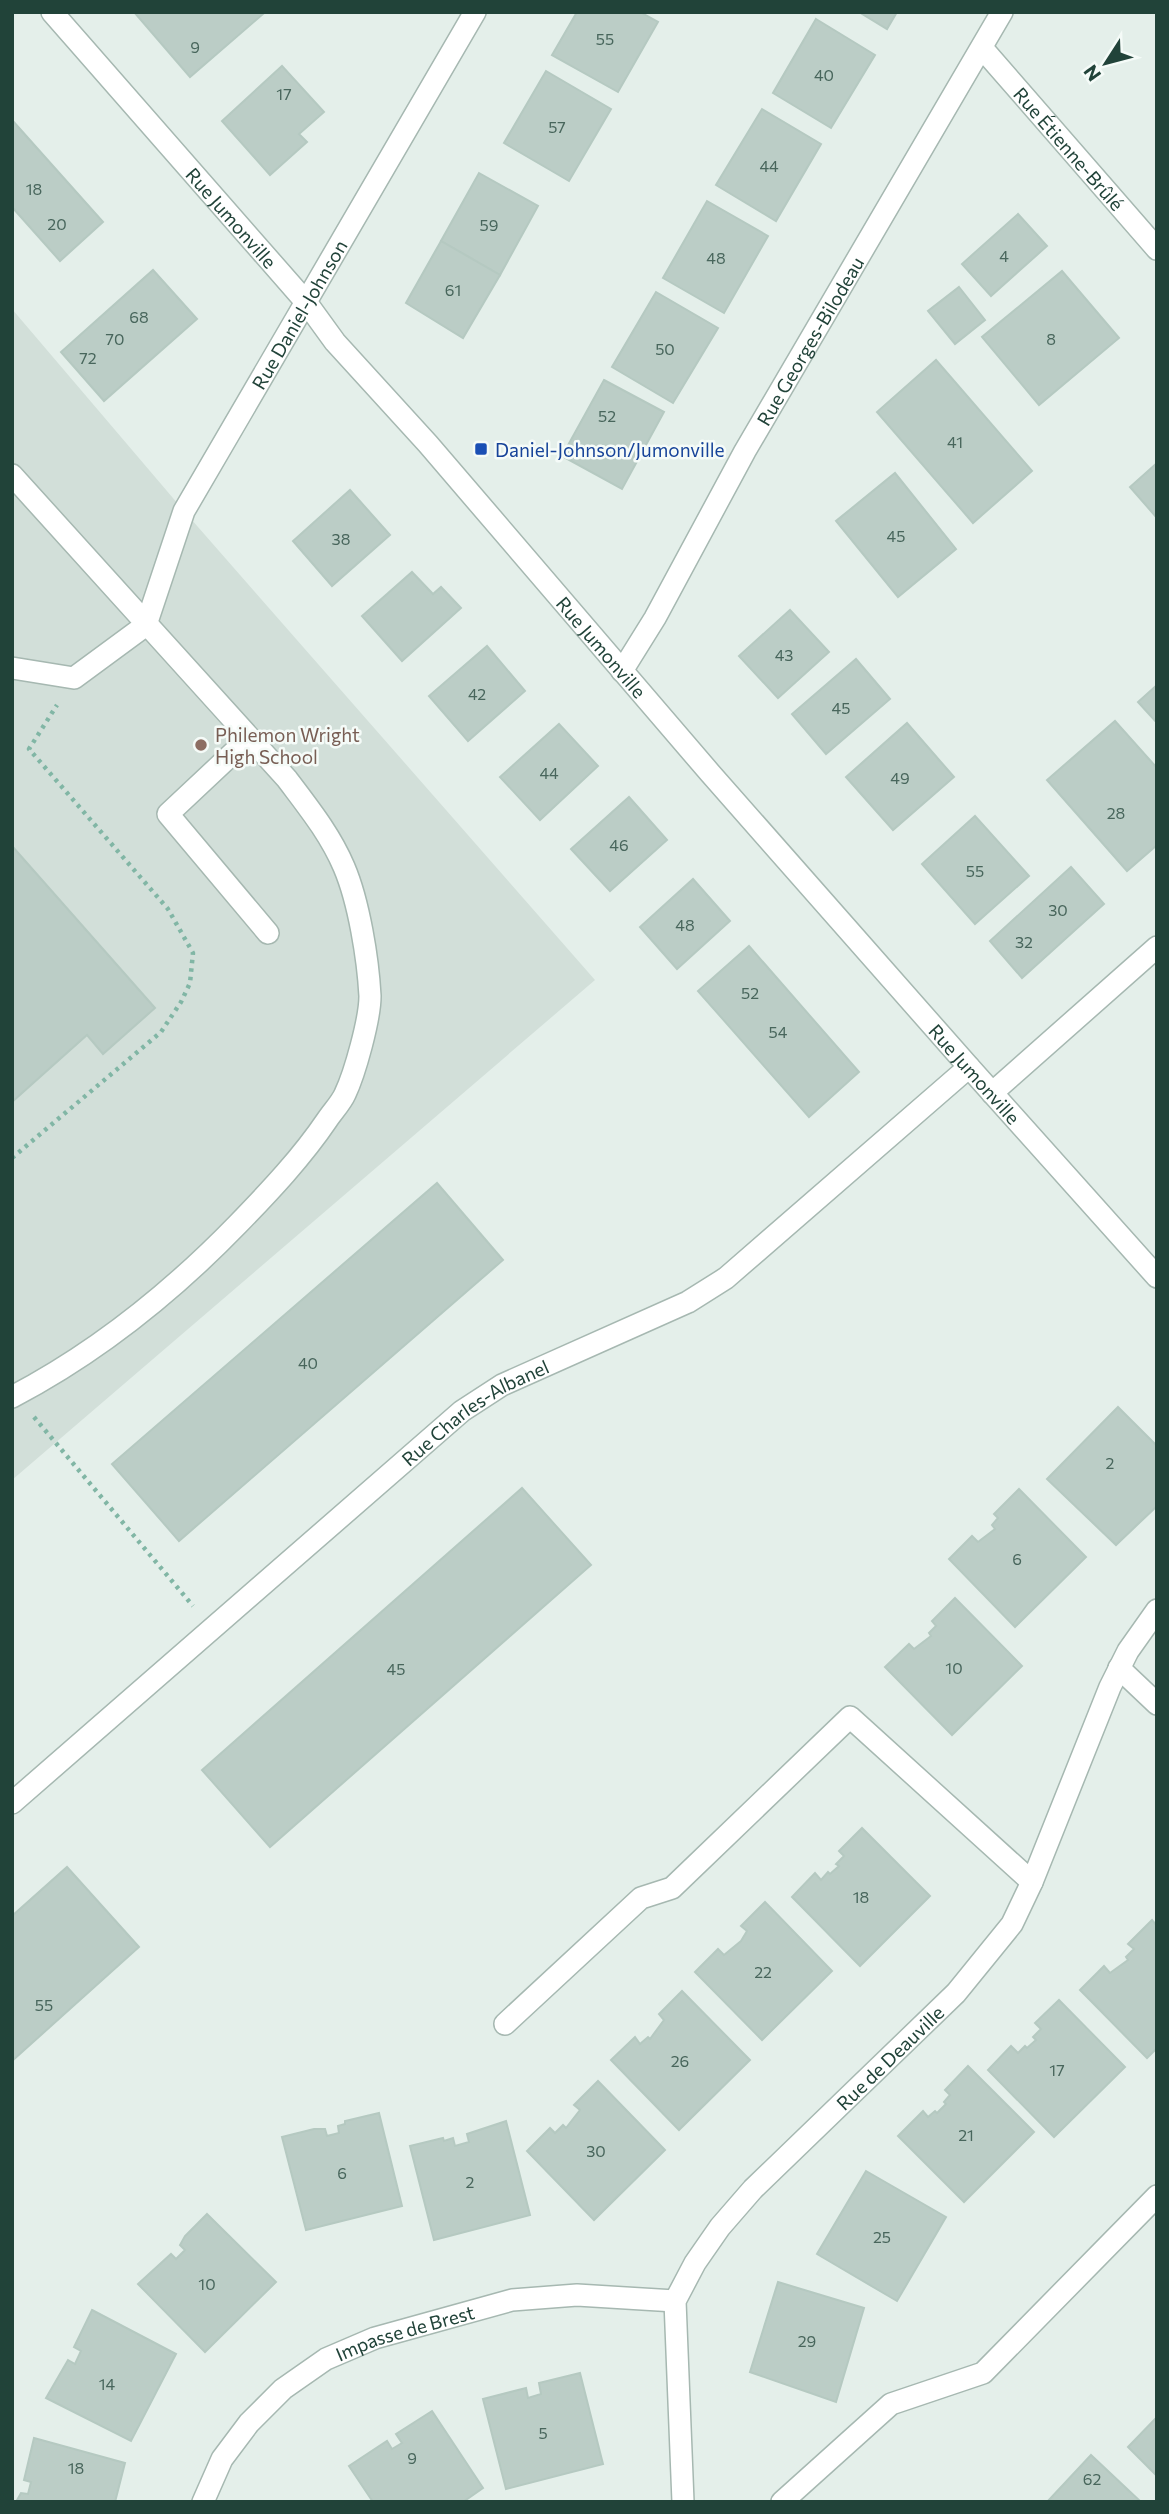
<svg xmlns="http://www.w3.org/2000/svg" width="1169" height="2514" font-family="Commissioner,sans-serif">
<rect width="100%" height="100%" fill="#e4efea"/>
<path fill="#d2dfd9" d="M12 309 184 511 595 980 12 1480Z"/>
<g fill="#bbcdc6" stroke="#b5c9c1" stroke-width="2">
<path d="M134 12H261L263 14 190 77Z"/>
<path d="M577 12H640L658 22 618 92 552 55Z"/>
<path d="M859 12H897L887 29Z"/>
<path d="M816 19 875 55 831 128 773 93Z"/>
<path d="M282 66 324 112 299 134 307 142 270 175 222 121Z"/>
<path d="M546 71 611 109 569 181 504 143Z"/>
<path d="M762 109 821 144 776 221 716 185Z"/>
<path d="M12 120 103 222 60 261 12 207Z"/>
<path d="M479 173 538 206 500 275 441 241Z"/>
<path d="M707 201 768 236 724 313 663 278Z"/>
<path d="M1018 214 1047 246 991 296 962 264Z"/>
<path d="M441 241 500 275 463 338 406 303Z"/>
<path d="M153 270 197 319 104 401 61 352Z"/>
<path d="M1062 271 1119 338 1039 405 982 337Z"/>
<path d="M959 287 985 320 955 344 928 311Z"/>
<path d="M656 292 718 328 673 403 612 367Z"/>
<path d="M936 360 1032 471 973 523 877 412Z"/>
<path d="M604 380 664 412 622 489 562 456Z"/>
<path d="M1157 463V518L1130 487Z"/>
<path d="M895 473 956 549 898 597 836 521Z"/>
<path d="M350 490 390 535 332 586 293 541Z"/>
<path d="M412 572 433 594 441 587 461 608 402 661 362 616Z"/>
<path d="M790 610 829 652 778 698 739 656Z"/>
<path d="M487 646 525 691 468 741 429 696Z"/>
<path d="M856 659 890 699 826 754 792 714Z"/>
<path d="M1157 685V723L1138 702Z"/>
<path d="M1115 721 1157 768V845L1127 871 1047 780Z"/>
<path d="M907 723 954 777 893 830 846 777Z"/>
<path d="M559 724 598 766 540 820 500 777Z"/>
<path d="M629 797 667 840 610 891 571 849Z"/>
<path d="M975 816 1029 876 975 924 922 864Z"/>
<path d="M12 846 155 1008 103 1054 87 1035 12 1102Z"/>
<path d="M1071 867 1104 904 1022 978 990 941Z"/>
<path d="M693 879 730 921 677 969 640 927Z"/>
<path d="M749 946 859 1072 809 1117 698 991Z"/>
<path d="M437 1183 503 1260 179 1541 112 1464Z"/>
<path d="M1118 1407 1157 1446V1506L1116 1545 1047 1479Z"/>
<path d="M522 1488 591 1565 270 1847 202 1770Z"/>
<path d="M1019 1489 1086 1557 1015 1627 949 1559 972 1536 978 1542 995 1529 992 1525 998 1518 994 1514Z"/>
<path d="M955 1598 1022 1666 952 1735 885 1667 909 1644 914 1649 931 1636 929 1633 936 1626 932 1621Z"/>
<path d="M862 1828 930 1896 860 1966 792 1897 815 1873 821 1880 828 1872 830 1874 839 1866 836 1864 844 1856 839 1851Z"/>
<path d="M67 1867 139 1947 12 2061V1916Z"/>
<path d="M765 1902 832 1971 762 2040 695 1972 718 1949 724 1955 741 1941 747 1931 741 1926Z"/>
<path d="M1152 1920 1157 1926V2048L1147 2058 1080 1990 1104 1966 1110 1973 1128 1960 1126 1957 1134 1949 1128 1944Z"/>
<path d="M682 1991 750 2060 679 2130 611 2060 635 2037 640 2044 648 2037 650 2039 664 2020 659 2014Z"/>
<path d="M1059 2000 1125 2067 1054 2137 988 2070 1011 2046 1018 2053 1025 2046 1027 2048 1036 2040 1033 2037 1041 2029 1035 2023Z"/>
<path d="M968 2066 1034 2132 964 2202 898 2136 923 2111 928 2117 935 2111 937 2113 946 2104 944 2102 950 2095 945 2090Z"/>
<path d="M598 2081 665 2150 594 2220 527 2151 550 2128 555 2133 563 2125 566 2128 580 2110 574 2105Z"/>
<path d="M379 2113 402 2206 306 2230 282 2137 314 2129H325L327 2136 339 2133 338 2126 345 2124V2121Z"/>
<path d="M506 2121 530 2215 434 2240 410 2146 443 2138 444 2141 453 2138 455 2146 469 2142 467 2134Z"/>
<path d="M866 2171 946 2217 897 2301 817 2254Z"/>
<path d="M207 2214 276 2282 205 2352 138 2284 171 2254 176 2259 185 2250 180 2245 185 2236Z"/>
<path d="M778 2282 864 2308 836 2402 750 2372Z"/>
<path d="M92 2310 176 2354 131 2441 46 2398 68 2360 75 2364 81 2351 74 2347Z"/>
<path d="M580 2373 603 2464 506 2489 483 2399 526 2388 528 2398 541 2394 539 2383Z"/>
<path d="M432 2411 483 2488 463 2502H373L349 2466 387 2441 392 2449 402 2443 396 2434Z"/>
<path d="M1157 2417V2476L1128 2447Z"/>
<path d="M34 2438 125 2463 115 2502H16L21 2493 28 2494 31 2482 24 2480Z"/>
<path d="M1091 2455 1141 2502H1047Z"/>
</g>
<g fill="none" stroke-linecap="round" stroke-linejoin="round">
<defs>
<g id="minor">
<path id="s1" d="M52 12 306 302 335 342 428 444 710 773 969 1067 1157 1277"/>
<path id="s2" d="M982 48 1157 249"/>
<path d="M12 475 287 779C308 807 330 834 344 867 359 902 368 959 370 996 370 1019 355 1073 345 1094 341 1103 333 1111 327 1120 302 1157 270 1191 238 1224 172 1292 96 1353 12 1397"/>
<path id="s3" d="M146 625 184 511 475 12"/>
<path d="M12 668 74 678 146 625"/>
<path id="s4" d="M622 671 655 618 745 451 1002 12"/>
<path d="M249 738 168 814 268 933"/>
<path d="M992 1093 1157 947"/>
<path d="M1119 1668 1157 1704"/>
<path id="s5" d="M12 1803 462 1411 502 1385 688 1302 726 1278 969 1067"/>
<path d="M505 2024 641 1898 672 1888 850 1717 1032 1882"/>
<path id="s6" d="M203 2502 222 2459 249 2423 283 2389 326 2359 375 2338 512 2300 577 2295 675 2301"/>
<path id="s7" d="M683 2502 675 2301 695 2263 720 2227 753 2189 956 1993 1012 1924 1032 1882 1110 1687 1128 1651 1157 1610"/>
<path d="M782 2502 891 2404 983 2373 1157 2196"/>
</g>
</defs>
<use href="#minor" stroke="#a6b8b1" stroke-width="24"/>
<g stroke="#81b6a5" stroke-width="4.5" stroke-dasharray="3.5 5" stroke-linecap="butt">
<path d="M12 1158 161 1032 181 1002 190 983 193 953 168 909 29 749 57 705"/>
<path d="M34 1417 193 1606"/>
</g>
<use href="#minor" stroke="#fff" stroke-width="21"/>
</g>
<rect fill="#1a4fb4" stroke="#f5fbf8" stroke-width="2.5" x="474" y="442" width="14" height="14" rx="3.5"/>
<circle fill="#8d6e63" stroke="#f5fbf8" stroke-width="2.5" cx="201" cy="745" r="7"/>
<g text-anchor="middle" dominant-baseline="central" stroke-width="5" stroke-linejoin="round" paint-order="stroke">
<g font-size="16" fill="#48665c">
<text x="605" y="38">55</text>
<text x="195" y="46">9</text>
<text x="824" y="74">40</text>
<text x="284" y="93">17</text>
<text x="557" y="126">57</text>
<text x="769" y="165">44</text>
<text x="34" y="188">18</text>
<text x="57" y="223">20</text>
<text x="489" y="224">59</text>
<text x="1004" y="255">4</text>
<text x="716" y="257">48</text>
<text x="453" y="289">61</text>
<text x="139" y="316">68</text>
<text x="115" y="338">70</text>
<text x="1051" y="338">8</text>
<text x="665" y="348">50</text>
<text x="88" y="357">72</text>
<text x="607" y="415">52</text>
<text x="955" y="441">41</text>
<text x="896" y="535">45</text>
<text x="341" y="538">38</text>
<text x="784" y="654">43</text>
<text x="477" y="693">42</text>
<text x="841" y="707">45</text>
<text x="549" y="772">44</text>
<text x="900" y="777">49</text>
<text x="1116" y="812">28</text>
<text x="619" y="844">46</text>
<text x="975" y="870">55</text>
<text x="1058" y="909">30</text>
<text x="685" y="924">48</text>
<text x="1024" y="941">32</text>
<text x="750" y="992">52</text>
<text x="778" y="1031">54</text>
<text x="308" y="1362">40</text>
<text x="1110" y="1462">2</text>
<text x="1017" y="1558">6</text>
<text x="954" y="1667">10</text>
<text x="396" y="1668">45</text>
<text x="861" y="1896">18</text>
<text x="763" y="1971">22</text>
<text x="44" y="2004">55</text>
<text x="680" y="2060">26</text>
<text x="1057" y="2069">17</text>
<text x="966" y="2134">21</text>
<text x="596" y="2150">30</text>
<text x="342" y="2172">6</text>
<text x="470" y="2181">2</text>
<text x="882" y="2236">25</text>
<text x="207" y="2283">10</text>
<text x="807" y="2340">29</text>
<text x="107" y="2383">14</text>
<text x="543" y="2432">5</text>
<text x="412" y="2457">9</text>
<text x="76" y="2467">18</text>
<text x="1092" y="2478">62</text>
</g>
<g font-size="19" fill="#214339" stroke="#f5fbf8">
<text stroke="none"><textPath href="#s2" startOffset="133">Rue Étienne-Brûlé</textPath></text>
<text stroke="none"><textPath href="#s1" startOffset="273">Rue Jumonville</textPath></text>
<text stroke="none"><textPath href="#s3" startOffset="348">Rue Daniel-Johnson</textPath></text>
<text stroke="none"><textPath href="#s4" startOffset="380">Rue Georges-Bilodeau</textPath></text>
<text stroke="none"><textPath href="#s1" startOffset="840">Rue Jumonville</textPath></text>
<text stroke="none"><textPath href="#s1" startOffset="1407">Rue Jumonville</textPath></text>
<text stroke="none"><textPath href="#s5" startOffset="607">Rue Charles-Albanel</textPath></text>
<text stroke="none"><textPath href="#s7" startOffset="528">Rue de Deauville</textPath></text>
<text stroke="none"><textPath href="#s6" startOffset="276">Impasse de Brest</textPath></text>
</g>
<g font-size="19" fill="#164399" stroke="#f5fbf8" text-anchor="start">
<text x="495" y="449">Daniel-Johnson/Jumonville</text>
</g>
<g font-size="19" fill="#785e54" stroke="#f5fbf8" text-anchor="start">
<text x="215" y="734">Philemon Wright<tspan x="215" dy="22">High School</tspan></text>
</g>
</g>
<rect width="1169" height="2514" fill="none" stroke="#214339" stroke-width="28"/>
<g transform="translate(1106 63) rotate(234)" stroke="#f5fbf8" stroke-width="5" paint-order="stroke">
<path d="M0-5L12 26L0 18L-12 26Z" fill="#214339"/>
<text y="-10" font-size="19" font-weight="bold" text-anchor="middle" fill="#214339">N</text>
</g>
</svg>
